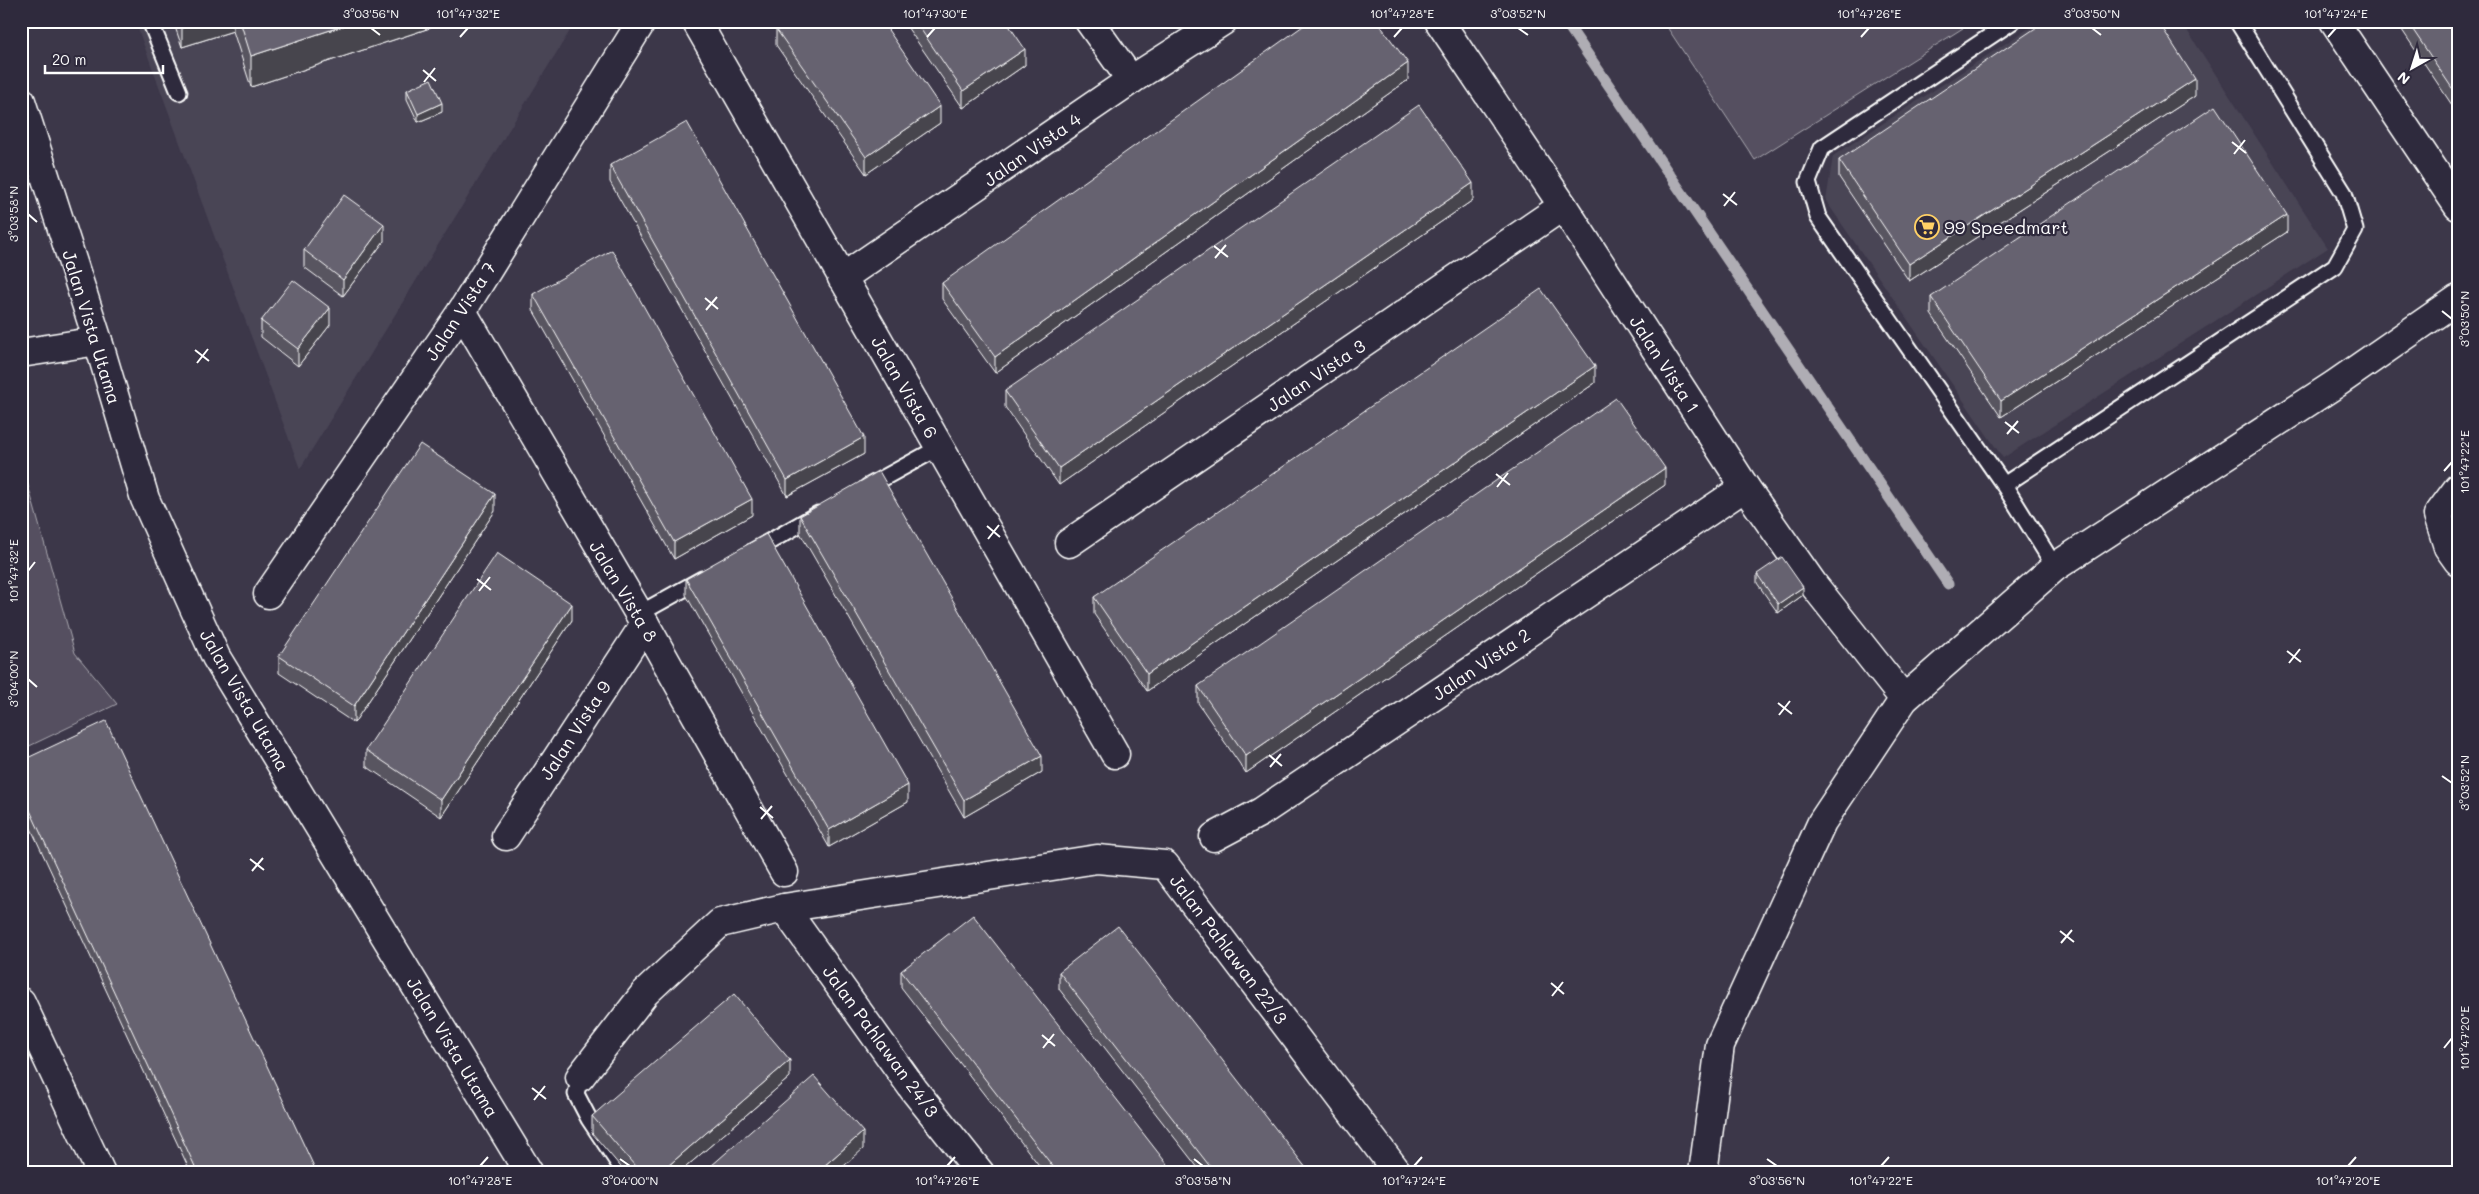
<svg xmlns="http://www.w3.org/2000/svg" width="2479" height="1194" font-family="Mali,sans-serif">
<rect width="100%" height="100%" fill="#3c3749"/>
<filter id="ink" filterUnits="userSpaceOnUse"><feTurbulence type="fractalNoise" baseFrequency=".02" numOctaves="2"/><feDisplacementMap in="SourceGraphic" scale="10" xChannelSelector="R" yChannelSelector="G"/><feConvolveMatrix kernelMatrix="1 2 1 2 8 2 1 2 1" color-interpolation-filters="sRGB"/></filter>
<g filter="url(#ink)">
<g fill="#494455">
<path d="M135 21H576L300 469Z"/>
<path d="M2040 21H2181L2328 248 2003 458 1826 201 1833 156Z"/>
</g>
<g fill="#555060" stroke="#aaa8b0">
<path d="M1663 21H1974L1755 160Z"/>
<path d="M21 460 75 653 117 704 21 750Z"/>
</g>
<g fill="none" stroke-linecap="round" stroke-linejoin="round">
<path stroke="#afadb4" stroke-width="11" d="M1565 21 1948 584"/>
<defs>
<g id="lane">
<path d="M150 21 179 92"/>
<path d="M2013 21 1822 148 1808 182 1818 217 2004 485 2055 567"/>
<path d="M2004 485 2335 266 2355 230 2344 193 2237 21"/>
<path d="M867 487 940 447"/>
<path d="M753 551 818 514"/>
<path d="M637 615 702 579"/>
<path d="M580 1077 576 1094 589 1119 625 1173"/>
</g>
<g id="street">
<path d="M696 21 1115 754"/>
<path d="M1089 21 1131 80"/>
<path d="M1439 21 1563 206 1745 487 1813 584 1904 699"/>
<path d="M2334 21 2458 206"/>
<path d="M21 101 98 341 145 499 216 657 529 1173"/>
<path d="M842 278 1131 80 1223 21"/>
<path d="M462 311 645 624 784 872"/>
<path d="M21 353 98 341"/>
<path d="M2458 488 2438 515 2448 547 2458 561"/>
<path d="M1069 543 1563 206"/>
<path d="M268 594 462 311 642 21"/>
<path d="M506 836 645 624"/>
<path d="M1214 837 1261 812 1745 487"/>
<path d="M784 908 914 1090 980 1173"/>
<path d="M21 1002 101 1173"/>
<path d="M580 1077 645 993 720 923 784 908 1097 859 1165 865 1398 1173"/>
<path d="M1703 1173 1720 1045 1822 822 1904 699 2055 567 2334 385 2458 299"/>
</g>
</defs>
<use href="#lane" stroke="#fff" stroke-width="19"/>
<use href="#street" stroke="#fff" stroke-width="31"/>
<use href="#lane" stroke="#2f2a3d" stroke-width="15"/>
<use href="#street" stroke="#2f2a3d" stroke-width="28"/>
</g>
<g fill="#585460" stroke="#fff">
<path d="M173 21H451L251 87 233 31 182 47Z"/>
<path d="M903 21H1006L1025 65 963 108Z"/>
<path d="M2396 21H2458V114Z"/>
<path d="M776 29 940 123 866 174 776 45Z"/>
<path d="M1408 80 995 373 942 299V283Z"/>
<path d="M407 90 442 112 418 122 407 99Z"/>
<path d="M2195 96 1909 281 1839 177V160Z"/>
<path d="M610 165 864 454 787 496 610 182Z"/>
<path d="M1473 200 1059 485 1005 407V391Z"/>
<path d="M2287 232 2001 417 1931 314V297Z"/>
<path d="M384 241 343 296 304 267V250Z"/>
<path d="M533 294 752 515 674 559 533 310Z"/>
<path d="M261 321 330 325 298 366 261 337Z"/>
<path d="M1595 383 1147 691 1094 614V597Z"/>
<path d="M1665 485 1246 773 1198 703V686Z"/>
<path d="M495 511 354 723 279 673V656Z"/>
<path d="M800 516 1042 772 964 817 800 533Z"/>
<path d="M1757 574 1803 595 1778 613 1757 583Z"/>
<path d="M686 579 908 802 829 847 686 595Z"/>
<path d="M572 620 441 817 366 766V750Z"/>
<path d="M21 761 317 1173H191L21 807Z"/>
<path d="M901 971 1174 1173H1045L901 987Z"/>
<path d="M1059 972 1310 1173H1202L1059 989Z"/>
<path d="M790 1077 679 1173H626L592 1133V1116Z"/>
</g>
<g fill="#47454e" stroke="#fff">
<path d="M182 21H233V31L182 47Z"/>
<path d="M358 21H451L251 87V56Z"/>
<path d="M1025 49V65L963 108V91Z"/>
<path d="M1408 63V80L995 373V357Z"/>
<path d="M2195 79V96L1909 281V264Z"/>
<path d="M442 103V112L418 122V114Z"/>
<path d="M940 106V123L866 174V157Z"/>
<path d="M1473 183V200L1059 485V468Z"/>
<path d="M2287 215V232L2001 417V401Z"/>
<path d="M384 224V241L343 296V280Z"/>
<path d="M330 308V325L298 366V349Z"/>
<path d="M1595 366V383L1147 691V674Z"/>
<path d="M864 437V454L787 496V480Z"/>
<path d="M1665 468V485L1246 773V756Z"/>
<path d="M495 494V511L354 723V706Z"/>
<path d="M752 499V515L674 559V542Z"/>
<path d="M1803 587V595L1778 613V604Z"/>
<path d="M572 604V620L441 817V800Z"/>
<path d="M1042 756V772L964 817V800Z"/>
<path d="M908 785V802L829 847V830Z"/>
<path d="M790 1060V1077L679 1173H660Z"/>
<path d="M863 1132V1149L836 1173H816Z"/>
</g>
<g fill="#666270" stroke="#fff">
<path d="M240 21H358L251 56Z"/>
<path d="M788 21H882L940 106 866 157 776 29Z"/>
<path d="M915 21H1006L1025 49 963 91Z"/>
<path d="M1310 21H1377L1408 63 995 357 942 283Z"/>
<path d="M2046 21H2158L2195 79 1909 264 1839 160Z"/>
<path d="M2407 21H2458V97Z"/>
<path d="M431 79 442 103 418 114 407 90Z"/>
<path d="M1419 105 1473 183 1059 468 1005 391Z"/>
<path d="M2215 106 2287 215 2001 401 1931 297Z"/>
<path d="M687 122 864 437 787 480 610 165Z"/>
<path d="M344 195 384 224 343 280 304 250Z"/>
<path d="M612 250 752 499 674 542 533 294Z"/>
<path d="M293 280 330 308 298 349 261 321Z"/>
<path d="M1541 289 1595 366 1147 674 1094 597Z"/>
<path d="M1616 398 1665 468 1246 756 1198 686Z"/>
<path d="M420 444 495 494 354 706 279 656Z"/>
<path d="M879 471 1042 756 964 800 800 516Z"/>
<path d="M766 534 908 785 829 830 686 579Z"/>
<path d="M497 553 572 604 441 800 366 750Z"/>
<path d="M1782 557 1803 587 1778 604 1757 574Z"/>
<path d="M106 721 317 1173H198L21 791V761Z"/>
<path d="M973 915 1174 1173H1058L901 971Z"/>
<path d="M1118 926 1310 1173H1215L1059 972Z"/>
<path d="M734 994 790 1060 660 1173H641L592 1116Z"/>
<path d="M814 1076 863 1132 816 1173H703Z"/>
</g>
</g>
<path fill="none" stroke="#fff" stroke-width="2" d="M371 28 380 35M1518 28 1528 35M2092 28 2101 35M460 37 468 28M927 37 935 28M1394 37 1402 28M1861 37 1869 28M2328 37 2336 28M423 70 436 81M424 82 435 68M2232 142 2246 153M2234 154 2245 140M1723 194 1737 205M1724 206 1735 192M28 214 37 222M1214 246 1228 257M1215 258 1226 245M705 298 718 309M706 310 717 297M2442 311 2452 319M195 350 209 361M197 363 208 349M2005 422 2019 433M2007 434 2018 421M2444 471 2452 462M1496 474 1510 485M1497 487 1508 473M987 526 1000 537M988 539 999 525M28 571 35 562M477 579 491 590M479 591 490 577M2287 651 2301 662M2289 663 2300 649M28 679 37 687M1778 703 1792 714M1779 715 1790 701M1269 755 1282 766M1270 767 1281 754M2442 776 2452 783M760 807 773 818M761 819 772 806M250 859 264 870M252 871 263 858M2060 931 2074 942M2061 943 2072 930M1551 983 1564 994M1552 996 1563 982M1042 1035 1055 1046M1043 1048 1054 1034M2444 1048 2452 1038M532 1088 546 1099M534 1100 545 1086M620 1159 630 1166M1194 1159 1203 1166M1767 1159 1777 1166M480 1166 488 1157M947 1166 955 1157M1414 1166 1422 1157M1881 1166 1889 1157M2348 1166 2356 1157"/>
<defs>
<symbol id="supermarket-ring" viewBox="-11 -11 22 22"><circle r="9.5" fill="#2f2a3d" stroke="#ffd166" stroke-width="1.5"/><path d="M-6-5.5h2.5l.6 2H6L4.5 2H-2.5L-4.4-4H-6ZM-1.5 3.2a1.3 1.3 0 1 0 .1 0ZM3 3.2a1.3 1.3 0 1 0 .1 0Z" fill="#ffd166"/></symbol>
</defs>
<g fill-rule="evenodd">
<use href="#supermarket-ring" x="1913" y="213" width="28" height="28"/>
</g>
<g text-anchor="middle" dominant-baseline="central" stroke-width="4.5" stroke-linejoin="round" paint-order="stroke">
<g font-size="18" fill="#fff" stroke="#2f2a3d">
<text transform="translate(1032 149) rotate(-35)">Jalan Vista 4</text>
<text transform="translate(460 311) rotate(-57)">Jalan Vista 7</text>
<text transform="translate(92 327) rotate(73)">Jalan Vista Utama</text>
<text transform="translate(1665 364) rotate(57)">Jalan Vista 1</text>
<text transform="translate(1316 375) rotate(-34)">Jalan Vista 3</text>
<text transform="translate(905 387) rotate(60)">Jalan Vista 6</text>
<text transform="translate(624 591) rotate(59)">Jalan Vista 8</text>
<text transform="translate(1481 664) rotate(-34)">Jalan Vista 2</text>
<text transform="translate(245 700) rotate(60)">Jalan Vista Utama</text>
<text transform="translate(575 730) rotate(-57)">Jalan Vista 9</text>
<text transform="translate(1229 949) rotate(53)">Jalan Pahlawan 22/3</text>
<text transform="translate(881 1041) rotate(54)">Jalan Pahlawan 24/3</text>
<text transform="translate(453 1047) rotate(59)">Jalan Vista Utama</text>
</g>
<g font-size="18" fill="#fff" stroke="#2f2a3d" text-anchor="start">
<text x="1944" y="227">99 Speedmart</text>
</g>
</g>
<rect width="2479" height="1194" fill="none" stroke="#2f2a3d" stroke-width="55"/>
<g transform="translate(2412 68) rotate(219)" stroke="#2f2a3d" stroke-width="4" paint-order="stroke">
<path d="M0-4L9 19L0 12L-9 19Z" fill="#ffffff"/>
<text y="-8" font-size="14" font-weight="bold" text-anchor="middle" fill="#ffffff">N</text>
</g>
<path d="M45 65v8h118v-8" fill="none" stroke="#ffffff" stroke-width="2.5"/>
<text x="52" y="65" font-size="15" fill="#ffffff" stroke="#2f2a3d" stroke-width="4" paint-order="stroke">20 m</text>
<rect x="28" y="28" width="2424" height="1138" fill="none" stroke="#fff" stroke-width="2"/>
<g font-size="12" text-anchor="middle" fill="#fff">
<text x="371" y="18">3°03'56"N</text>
<text x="468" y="18">101°47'32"E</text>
<text x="935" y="18">101°47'30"E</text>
<text x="1402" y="18">101°47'28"E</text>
<text x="1518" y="18">3°03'52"N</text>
<text x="1869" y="18">101°47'26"E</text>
<text x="2092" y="18">3°03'50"N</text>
<text x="2336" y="18">101°47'24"E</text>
<text transform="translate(14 214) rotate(-90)" y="4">3°03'58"N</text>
<text transform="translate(2465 319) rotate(-90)" y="4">3°03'50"N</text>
<text transform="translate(2465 462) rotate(-90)" y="4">101°47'22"E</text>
<text transform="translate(14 571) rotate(-90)" y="4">101°47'32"E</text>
<text transform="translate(14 679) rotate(-90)" y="4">3°04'00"N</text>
<text transform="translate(2465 783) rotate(-90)" y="4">3°03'52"N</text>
<text transform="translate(2465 1038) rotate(-90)" y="4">101°47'20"E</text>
<text x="480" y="1185">101°47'28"E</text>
<text x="630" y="1185">3°04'00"N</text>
<text x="947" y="1185">101°47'26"E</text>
<text x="1203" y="1185">3°03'58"N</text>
<text x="1414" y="1185">101°47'24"E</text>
<text x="1777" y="1185">3°03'56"N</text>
<text x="1881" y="1185">101°47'22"E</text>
<text x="2348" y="1185">101°47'20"E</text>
</g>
</svg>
